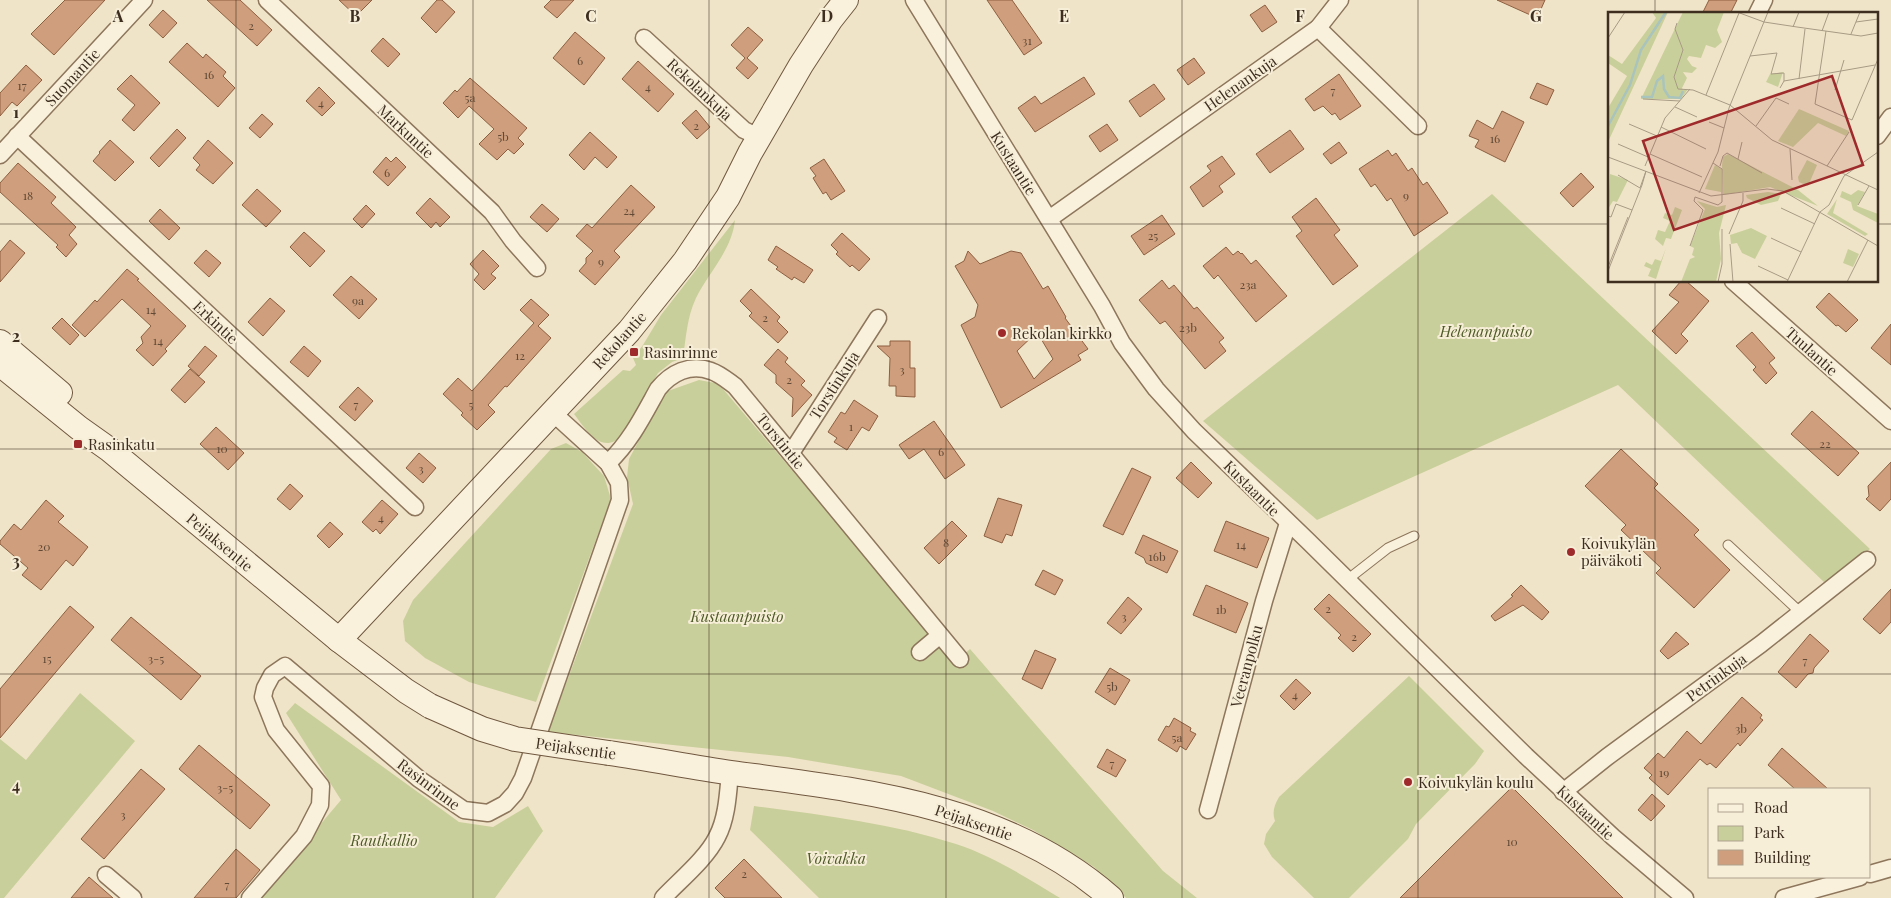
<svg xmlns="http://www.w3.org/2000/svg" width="1891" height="898" font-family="'Playfair Display',serif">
<rect width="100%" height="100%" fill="#f0e4c8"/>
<g fill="#c9cf9b">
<path d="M1492 194 1870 549 1826 584 1618 385 1317 520 1203 421Z"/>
<path d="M735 220C732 250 709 272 696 298 687 317 686 338 683 358L672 362 658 373 623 434C603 457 587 431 574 414L623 370 630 371 636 365 633 358 643 345 661 315Z"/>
<path d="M699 380 715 383 723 389 955 662 970 649 1163 871 1197 898H1126L1094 867 1033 830 993 811 901 776 788 757 548 732 633 504 627 477 629 459 665 392Z"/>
<path d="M566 443 582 452 604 476 611 499 536 702 469 682 425 658 405 641 403 621 413 600 551 449Z"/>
<path d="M1409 676 1484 751 1475 764 1416 824 1408 839 1349 898H1314L1272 857 1264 844 1266 834 1275 821C1272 812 1274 806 1279 797Z"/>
<path d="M80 693 135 741 4 898H0V739L26 760Z"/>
<path d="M295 703 459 822 493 827 528 806 543 831 495 898H258L341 800 286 713Z"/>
<path d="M754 806C822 815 890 823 956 844 993 856 1027 878 1060 898H819L750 830Z"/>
</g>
<g fill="#cf9f7d" stroke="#8d5f41" fill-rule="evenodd">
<path d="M65 0H105L54 55 31 34Z"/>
<path d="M207 0H240L272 30 257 46Z"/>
<path d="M339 0H372L356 16Z"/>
<path d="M437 0H442L455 12 436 33 421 18Z"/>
<path d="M551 0H574L557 18 544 7Z"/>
<path d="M987 0H1012L1042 43 1024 55Z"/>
<path d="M1497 0H1545L1537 18Z"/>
<path d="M1709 0H1737L1730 14H1702Z"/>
<path d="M1265 5 1277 22 1262 32 1250 15Z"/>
<path d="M163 10 177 23 163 38 149 25Z"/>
<path d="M748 27 763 40 747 58 758 68 748 79 736 68 745 58 731 45Z"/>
<path d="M575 32 605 58 584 85 553 58Z"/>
<path d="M383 38 400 54 388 67 371 51Z"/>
<path d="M187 43 203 58 206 54 226 72 223 76 235 88 218 107 169 62Z"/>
<path d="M1194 58 1205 73 1188 85 1177 70Z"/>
<path d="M638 61 674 94 658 112 622 79Z"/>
<path d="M26 65 42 80 17 106 12 102 0 116V93Z"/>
<path d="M1339 74 1361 106 1340 120 1335 113 1332 115 1323 106 1314 111 1305 99Z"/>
<path d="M131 75 160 103 134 131 122 120 135 105 117 89Z"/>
<path d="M1084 77 1095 94 1035 132 1018 108 1035 96 1041 104Z"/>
<path d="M470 78 527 128 518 138 524 144 514 154 508 149 497 160 479 144 494 129 469 106 458 118 443 103 455 90 457 92Z"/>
<path d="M1537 83 1554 90 1547 105 1530 98Z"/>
<path d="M1154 84 1165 99 1140 117 1129 101Z"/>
<path d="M319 87 335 103 322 116 306 101Z"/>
<path d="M696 110 710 127 697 139 682 123Z"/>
<path d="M1502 111 1524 122 1505 162 1475 147 1479 140 1469 136 1477 120 1493 129Z"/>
<path d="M262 114 273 124 260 138 249 128Z"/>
<path d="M1107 124 1118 140 1100 152 1089 136Z"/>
<path d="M177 129 186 138 159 167 150 158Z"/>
<path d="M1290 130 1304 149 1270 173 1256 154Z"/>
<path d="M590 132 617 157 607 168 595 157 584 170 569 155Z"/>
<path d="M110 140 134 162 115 181 93 161 100 153 99 152Z"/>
<path d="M208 140 233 163 213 184 196 170 200 165 193 158Z"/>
<path d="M1339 142 1347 153 1331 164 1323 154Z"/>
<path d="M1388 150 1392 156 1396 153 1408 171 1412 168 1423 185 1427 182 1448 213 1414 236 1391 198 1387 201 1375 184 1371 187 1359 169Z"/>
<path d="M1222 156 1235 174 1219 186 1223 192 1203 207 1190 187 1211 171 1207 166Z"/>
<path d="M386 157 391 162 396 157 406 167 388 186 373 172Z"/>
<path d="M824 159 845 191 831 200 826 192 823 194 813 178 816 176 810 168Z"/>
<path d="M18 163 56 197 51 203 76 227 69 235 77 244 66 257 56 247 58 245 0 192V183Z"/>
<path d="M1581 173 1594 187 1573 207 1560 193Z"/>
<path d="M631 185 655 207 614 251 620 257 595 285 579 271 586 263V258L593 251 576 236 587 224 592 228Z"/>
<path d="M257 189 281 211 266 227 242 205Z"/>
<path d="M430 198 450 217 440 227 436 222 431 228 416 213Z"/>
<path d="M1316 198 1340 230 1334 235 1358 266 1333 285 1296 236 1302 231 1292 217Z"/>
<path d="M542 204 559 219 547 232 530 217Z"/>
<path d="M366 205 375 214 362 228 353 219Z"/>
<path d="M160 209 180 228 169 240 149 221Z"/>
<path d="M1162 215 1175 234 1144 255 1131 236Z"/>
<path d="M304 232 325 251 310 267 290 247Z"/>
<path d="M842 233 870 259 859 271 852 265 850 267 836 254 838 252 831 245Z"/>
<path d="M10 240 25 253 0 282V252Z"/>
<path d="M776 246 813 270 804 283 794 277 792 280 776 269 778 267 768 260Z"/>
<path d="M1226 247 1233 255 1238 251 1241 254 1242 253 1251 264 1256 260 1287 296 1256 322 1218 275 1214 279 1203 266Z"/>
<path d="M206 250 221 263 209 277 194 263Z"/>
<path d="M483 250 499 266 491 274 496 278 484 290 474 280 479 274 470 264Z"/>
<path d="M968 251 980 264 1011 251 1021 253 1043 289 1048 286 1066 317 1065 318 1088 349 1078 355 1081 360 1001 408 961 325 975 317 978 305 955 266 964 261ZM1037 332 1053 359 1034 379 1017 351Z"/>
<path d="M127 269 139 279 137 280 186 326 165 349 167 351 153 366 136 350 143 343 141 337 151 326 122 299 85 337 72 325 95 300 97 302Z"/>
<path d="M351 276 377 299 359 319 333 295Z"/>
<path d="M1162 280 1169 289 1174 285 1194 309 1197 307 1224 338 1219 342 1226 351 1205 369 1165 321 1160 324 1139 300Z"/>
<path d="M1681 281H1686L1709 301 1681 334 1688 341 1676 354 1652 331 1679 302 1669 295Z"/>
<path d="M751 289 780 317 777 321 788 332 778 343 749 316 752 313 740 301Z"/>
<path d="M1829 293 1858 320 1846 332 1838 325 1836 326 1816 307Z"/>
<path d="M270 298 285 311 263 336 248 322Z"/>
<path d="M531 299 549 315 538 326 551 338 507 387 505 386 488 405 495 412 477 430 461 415 463 413 443 394 458 378 472 391 534 323 520 310Z"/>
<path d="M62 318 79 335 70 345 52 328Z"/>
<path d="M1891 324V365L1871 348Z"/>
<path d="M1752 332 1775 358 1769 363 1777 373 1766 384 1753 370 1756 367 1736 346Z"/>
<path d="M890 341H910V368H915V397L896 396V386H889L890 358 877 346H890Z"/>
<path d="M205 346 217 356 199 376 188 366Z"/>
<path d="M304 346 321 361 308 377 290 362Z"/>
<path d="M778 349 788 358 785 362 805 381 801 385 812 395 792 417 793 398 776 383V375L764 365Z"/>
<path d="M190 369 205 382 185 403 171 390Z"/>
<path d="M358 387 373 401 355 421 339 407Z"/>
<path d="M854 400 878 416 869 431 862 427 847 450 834 442 837 438 828 432 841 412 845 414Z"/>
<path d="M1812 411 1859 453 1838 476 1791 434Z"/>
<path d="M934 421 965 465 945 479 924 449 909 459 899 445Z"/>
<path d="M216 427 244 453 228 470 200 444Z"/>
<path d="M1621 449 1658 484 1654 488 1699 530 1694 535 1730 570 1694 608 1656 573 1661 568 1621 530 1626 525 1585 486Z"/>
<path d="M419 453 436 468 423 483 406 468Z"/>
<path d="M1191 462 1212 483 1198 498 1176 478Z"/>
<path d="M1891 462V499L1880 511 1866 499 1869 496 1868 486Z"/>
<path d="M1132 468 1151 477 1123 535 1103 526Z"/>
<path d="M290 484 303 496 290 510 277 499Z"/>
<path d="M998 498 1022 505 1012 536 1006 534 1002 543 984 536Z"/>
<path d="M46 500 64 516 58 522 88 547 73 566 66 560 41 590 22 575 28 568 0 544V541L14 524 21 530Z"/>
<path d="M382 500 398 514 380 534 376 529 373 532 362 522Z"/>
<path d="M952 521 967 536 939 564 924 548Z"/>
<path d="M1226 521 1269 538 1257 568 1214 551Z"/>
<path d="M330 522 343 534 329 548 317 536Z"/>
<path d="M1143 535 1178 551 1167 573 1146 563 1144 558 1135 553Z"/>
<path d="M1043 570 1063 580 1055 595 1035 585Z"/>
<path d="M1206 585 1248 603 1236 633 1193 615Z"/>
<path d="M1521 585 1549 612 1542 620 1523 605 1495 621 1491 616 1513 596 1511 595Z"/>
<path d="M1891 589V622L1880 634 1863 619Z"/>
<path d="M1329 594 1371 634 1353 652 1338 638 1341 635 1314 609Z"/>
<path d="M1128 597 1142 609 1121 634 1107 623Z"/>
<path d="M70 606 94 627 0 738V689Z"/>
<path d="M131 617 201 676 181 700 111 640Z"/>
<path d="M1676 632 1689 644 1668 659 1660 651Z"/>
<path d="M1810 634 1829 651 1814 668 1813 673 1808 674 1796 688 1778 672Z"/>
<path d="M1035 650 1056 659 1042 689 1022 679Z"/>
<path d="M1110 668 1130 680 1115 705 1095 692Z"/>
<path d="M1296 679 1311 693 1294 710 1280 696Z"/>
<path d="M1742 697 1762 715 1760 718 1763 720 1740 746 1738 743 1716 768 1710 763 1707 765 1700 759 1668 795 1649 778 1652 775 1644 768 1658 753 1664 758 1687 731 1701 744Z"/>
<path d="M1174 718 1191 728 1190 731 1196 734 1186 750 1180 746 1177 752 1158 740 1166 726 1169 727Z"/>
<path d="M199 745 270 805 250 829 179 769Z"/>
<path d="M1782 748 1828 789H1795L1768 765Z"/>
<path d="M1107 749 1126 760 1116 777 1097 767Z"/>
<path d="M141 769 165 789 104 859 81 839Z"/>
<path d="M1512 787 1623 898H1400L1445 853Z"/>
<path d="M1652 794 1665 806 1651 821 1638 810Z"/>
<path d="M236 849 260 870 236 898H194Z"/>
<path d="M744 859 782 898H725L715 888Z"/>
<path d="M89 877 113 898H71Z"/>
</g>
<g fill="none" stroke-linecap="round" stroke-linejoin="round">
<defs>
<g id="service">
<path d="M1728 545 1801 613"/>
<path d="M1347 580 1388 548 1414 536"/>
</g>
<g id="minor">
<path d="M267 0 492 212 513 241 537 268"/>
<path d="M914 0 1102 306 1122 343 1156 389 1194 431 1308 541 1526 756 1613 837 1685 898"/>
<path d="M1757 14 1764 0"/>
<path d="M1318 28 1340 0"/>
<path d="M644 38 744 130 759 137"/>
<path d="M17 136 415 507"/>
<path d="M1877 136 1891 117"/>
<path d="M0 155 144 0"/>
<path d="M1049 219 1318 28 1418 126"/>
<path d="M1733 281 1891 421"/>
<path d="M791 453 878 318"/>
<path d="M608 463C631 441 643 416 658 389 671 373 690 363 711 371 720 374 728 381 735 386L960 659"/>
<path d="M920 652 939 636"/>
<path d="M1563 792 1607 757 1761 644 1867 560"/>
<path d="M1208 810 1264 601 1288 523"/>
<path d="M1870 874 1891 868"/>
<path d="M106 875 133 898"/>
<path d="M250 898 304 836 320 805 321 786 276 730 263 697 265 688 272 675 285 666 419 779 464 810 488 813 505 804 515 793 523 778 620 500 619 483 608 463 552 412"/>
<path d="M663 898C680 880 706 859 717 837 727 818 728 794 730 772"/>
<path d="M1784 898 1860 877"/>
</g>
<g id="secondary">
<path d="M0 342 60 393"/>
<path d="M0 364 79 428 110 450 339 640 406 691 430 706"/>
<path d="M339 640 629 331 685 261 728 197 750 153 801 65 831 19 846 0"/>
<path d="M609 753C650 759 691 767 732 773 866 791 1005 805 1111 898"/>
</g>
</defs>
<use href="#service" stroke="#8d765c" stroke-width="11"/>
<use href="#minor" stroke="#8d765c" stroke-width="19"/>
<use href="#secondary" stroke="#6f573f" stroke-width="26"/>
<use href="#service" stroke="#faf1dc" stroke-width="9"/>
<use href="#minor" stroke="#faf1dc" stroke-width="16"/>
<use href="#secondary" stroke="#faf1dc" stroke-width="24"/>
<defs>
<path id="secondary-bridge" d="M430 706 482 729 515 739 609 753"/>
</defs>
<use href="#secondary-bridge" stroke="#6f573f" stroke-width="26" stroke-linecap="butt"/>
<use href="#secondary-bridge" stroke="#faf1dc" stroke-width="24"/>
</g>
<path fill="none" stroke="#3d2e20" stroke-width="1" stroke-opacity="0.55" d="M236 0V898M473 0V898M709 0V898M946 0V898M1182 0V898M1418 0V898M1655 0V14M0 224H1610M1877 224H1891M1655 281V898M0 449H1891M0 674H1891"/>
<g fill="#9e2a2b" stroke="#f7eed8" stroke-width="2">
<circle cx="1002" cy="333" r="5"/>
<rect x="629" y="347" width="10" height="10" rx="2.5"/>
<rect x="73" y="439" width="10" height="10" rx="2.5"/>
<circle cx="1571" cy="552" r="5"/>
<circle cx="1408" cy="782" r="5"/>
</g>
<g text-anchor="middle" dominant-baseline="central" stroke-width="4" stroke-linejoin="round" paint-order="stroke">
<g font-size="12" fill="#624a37">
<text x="251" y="25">2</text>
<text x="1027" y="40">31</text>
<text x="580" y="60">6</text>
<text x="209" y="74">16</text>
<text x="22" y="85">17</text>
<text x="648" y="86">4</text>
<text x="1333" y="90">7</text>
<text x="470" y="97">5a</text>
<text x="321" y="102">4</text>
<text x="696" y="125">2</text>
<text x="503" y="136">5b</text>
<text x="1495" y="138">16</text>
<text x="387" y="172">6</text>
<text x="28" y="195">18</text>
<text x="1406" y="195">9</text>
<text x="629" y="210">24</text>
<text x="1153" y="235">25</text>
<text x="601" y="261">9</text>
<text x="1248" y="284">23a</text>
<text x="358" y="300">9a</text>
<text x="151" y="309">14</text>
<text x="765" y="317">2</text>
<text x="1188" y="327">23b</text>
<text x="158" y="340">14</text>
<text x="520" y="355">12</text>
<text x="902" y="369">3</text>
<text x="789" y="379">2</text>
<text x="356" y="404">7</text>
<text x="471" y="404">5</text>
<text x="851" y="426">1</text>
<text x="1825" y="443">22</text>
<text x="222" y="448">10</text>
<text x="941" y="451">6</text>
<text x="421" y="468">3</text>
<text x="381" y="517">4</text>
<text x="946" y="542">8</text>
<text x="1241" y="544">14</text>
<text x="44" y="546">20</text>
<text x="1157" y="556">16b</text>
<text x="1328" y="608">2</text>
<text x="1221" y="609">1b</text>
<text x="1124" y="616">3</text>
<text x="1354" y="636">2</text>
<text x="47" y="658">15</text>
<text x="156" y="658">3-5</text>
<text x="1805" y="660">7</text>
<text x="1112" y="686">5b</text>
<text x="1295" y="694">4</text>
<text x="1741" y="728">3b</text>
<text x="1177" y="737">5a</text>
<text x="1112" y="763">7</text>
<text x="1664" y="772">19</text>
<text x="225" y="787">3-5</text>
<text x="123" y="814">3</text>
<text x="1512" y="841">10</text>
<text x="744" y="873">2</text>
<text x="227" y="884">7</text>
</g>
<g font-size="15" fill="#3d2e20" stroke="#f7eed8">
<text transform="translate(72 77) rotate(-47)">Suomantie</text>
<text transform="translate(1240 83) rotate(-35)">Helenankuja</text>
<text transform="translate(700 89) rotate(43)">Rekolankuja</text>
<text transform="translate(406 131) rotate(43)">Markuntie</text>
<text transform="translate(1014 163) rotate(58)">Kustaantie</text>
<text transform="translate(216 322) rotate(43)">Erkintie</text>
<text transform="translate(619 340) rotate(-48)">Rekolantie</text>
<text transform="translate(1812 351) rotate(42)">Tuulantie</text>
<text transform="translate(834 385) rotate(-57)">Torstinkuja</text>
<text transform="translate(781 441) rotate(51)">Torstintie</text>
<text transform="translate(1252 488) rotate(45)">Kustaantie</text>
<text transform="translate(220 542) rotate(40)">Peijaksentie</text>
<text transform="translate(1246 666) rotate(-75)">Veeranpolku</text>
<text transform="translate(1716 677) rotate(-36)">Petrinkuja</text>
<text transform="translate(576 748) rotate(8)">Peijaksentie</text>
<text transform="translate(429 784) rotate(37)">Rasinrinne</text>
<text transform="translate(1586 812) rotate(43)">Kustaantie</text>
<text transform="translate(974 822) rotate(19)">Peijaksentie</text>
</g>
<g font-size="15" font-style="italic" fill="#4d5a26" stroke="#f7eed8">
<text x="1486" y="331">Helenanpuisto</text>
<text x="737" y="616">Kustaanpuisto</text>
<text x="384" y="840">Rautkallio</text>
<text x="836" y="858">Voivakka</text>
</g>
<g font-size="15" fill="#3d2e20" stroke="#f7eed8" text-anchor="start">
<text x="1012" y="333">Rekolan kirkko</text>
<text x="644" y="352">Rasinrinne</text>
<text x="88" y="444">Rasinkatu</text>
<text x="1581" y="543">Koivukylän<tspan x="1581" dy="17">päiväkoti</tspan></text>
<text x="1418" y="782">Koivukylän koulu</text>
</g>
</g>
<g transform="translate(1608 12)">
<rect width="270" height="270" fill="#f0e4c8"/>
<path d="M44 0H60L0 130V96L19 64 0 51V43L14 52 48 6ZM75 0H116L109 18 114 30 107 36 98 33 93 46 81 44 79 47 84 54 89 56 84 61 75 60 79 66 74 76 75 78 80 77 73 87H33ZM175 60 170 75 158 70 162 62ZM191 97 241 119 238 124 210 111 185 135 170 129ZM120 142 190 178 210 194 162 175 115 183 114 153 115 145ZM199 148 209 153 200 174 191 170 190 165ZM107 153 113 157V180L97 177ZM2 162 20 168 9 190 5 189 0 197ZM250 178 257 180 249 194 270 202V211L245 198 243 190 232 185 234 179 243 183ZM160 180 173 182 170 189 153 193 139 186 138 183ZM229 187 225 201 260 222 257 224 219 202ZM89 189 109 195 118 193 111 221 113 247 108 270H73L82 247 87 245 84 243 86 236 82 234 97 197ZM67 195 74 198 63 227 58 226 55 234 47 227 50 218 57 220 62 209 55 206 57 201 64 203ZM143 216 159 224 147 247 134 241 129 231 123 232 122 223ZM58 236 48 267 40 264 43 257 36 254 38 250 44 253 47 247 53 249ZM240 237 251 242 245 255 235 251Z" fill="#c9cf9b"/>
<path fill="none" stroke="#a9c4bc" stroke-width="2.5" d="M33 85H44L49 69 55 64 56 77 61 85 72 86 75 79M0 114 22 73 33 38 58 0"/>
<path fill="none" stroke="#a89b85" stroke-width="1" d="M129 0 156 10 189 15 253 24 270 21M248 10 270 7M69 11 67 17 75 38 66 65 70 77 85 78 122 93 164 128 270 178M185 15 191 0M214 19 221 0M218 19 207 92 244 108 270 47M243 22 252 0M0 26 17 0M142 44 169 41 163 62 176 61V69M191 67 197 17M172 76 176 69 267 53M227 78 236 48M98 83 131 1M35 87 72 89M67 95 89 105M101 110 116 116M21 112 49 124M148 114 168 86 181 92M53 115 98 137M10 132 40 145M182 137 184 168M42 142 94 165M0 145 103 184 159 177 175 179 270 234M130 147 134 130M37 154 57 106 82 77M112 154 115 144 119 141 154 161M219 154 241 120M10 163 32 176M91 181 110 140 121 96 160 0M250 193 261 174M173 196 207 212M0 204 3 205 8 192 24 198M121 222 135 189V181M163 226 193 240M122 232 125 270M82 234 95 198 86 189 87 185 110 193 114 190V157L105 151M150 254 180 268M0 255 20 205M0 259 34 173 38 159 32 176M110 270 114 252V217M179 270 212 200 221 193 236 164 270 140M239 270 260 228"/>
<path fill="#9e2a2b" fill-opacity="0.15" stroke="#9e2a2b" stroke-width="2.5" d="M224 64 255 153 66 218 35 129Z"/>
<rect width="270" height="270" fill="none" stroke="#3d2e20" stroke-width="2.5"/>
</g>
<g font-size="16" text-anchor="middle" font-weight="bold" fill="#3d2e20" stroke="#f7eed8" stroke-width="4" stroke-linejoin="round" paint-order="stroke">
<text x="118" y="22">A</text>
<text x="355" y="22">B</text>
<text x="591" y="22">C</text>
<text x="827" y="22">D</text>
<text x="1064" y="22">E</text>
<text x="1300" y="22">F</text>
<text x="1536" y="22">G</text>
<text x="16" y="118">1</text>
<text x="16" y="342">2</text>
<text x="16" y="567">3</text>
<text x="16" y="791">4</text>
</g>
<rect x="1708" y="788" width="162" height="90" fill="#f7eed8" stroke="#ada18e"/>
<rect x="1718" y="804" width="25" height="8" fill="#faf1dc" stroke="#ada18e"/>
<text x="1754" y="813" font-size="15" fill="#3d2e20">Road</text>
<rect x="1718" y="826" width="25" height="15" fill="#c9cf9b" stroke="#ada18e"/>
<text x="1754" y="838" font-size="15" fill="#3d2e20">Park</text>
<rect x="1718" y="850" width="25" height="15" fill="#cf9f7d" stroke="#ada18e"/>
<text x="1754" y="863" font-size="15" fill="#3d2e20">Building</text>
</svg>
